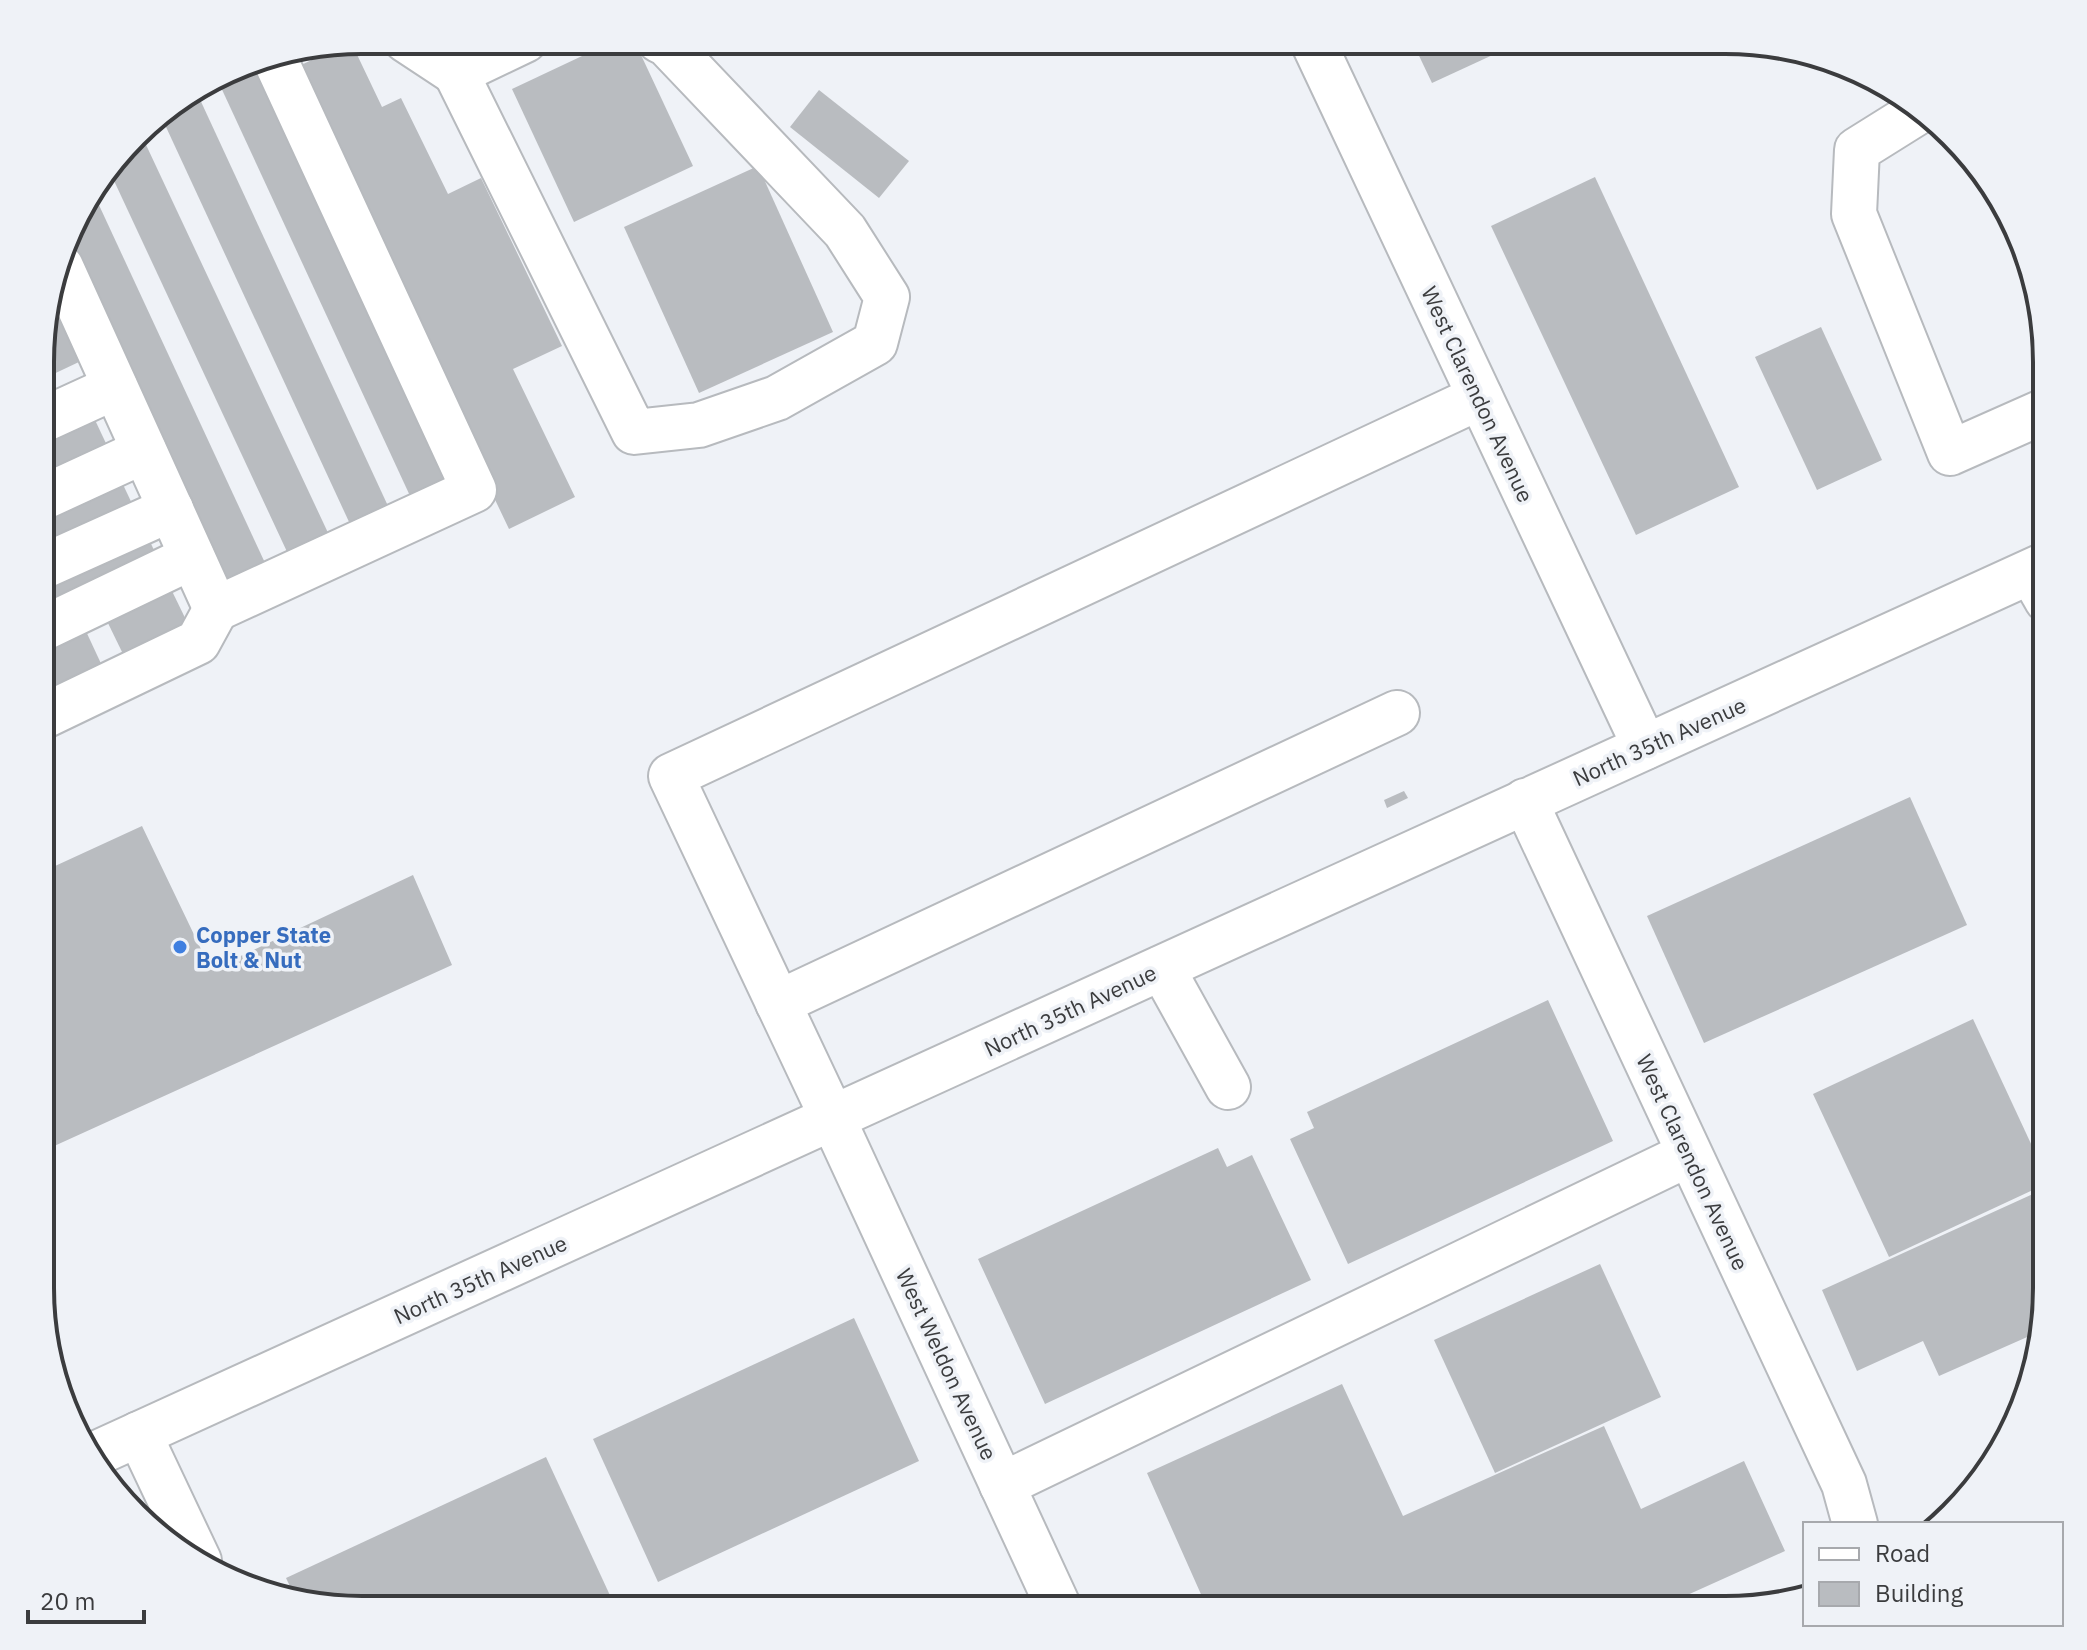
<svg xmlns="http://www.w3.org/2000/svg" width="2087" height="1650" font-family="'IBM Plex Sans',sans-serif">
<rect width="100%" height="100%" fill="#eff2f7"/>
<g fill="#b9bcc0">
<path d="M616 40H634L693 166 574 222 512 89Z"/>
<path d="M1412 41H1523L1432 83Z"/>
<path d="M351 42 382 107 401 98 448 194 481 178 562 346 513 369 575 497 509 529 290 70Z"/>
<path d="M254 60 450 480 411 498 218 81Z"/>
<path d="M819 90 909 161 879 198 790 127Z"/>
<path d="M197 93 388 506 350 524 160 114Z"/>
<path d="M140 132 330 537 289 556 109 170Z"/>
<path d="M758 166 833 332 699 393 624 227Z"/>
<path d="M1595 177 1739 487 1636 535 1491 226Z"/>
<path d="M92 190 266 565 227 583 69 242 83 202Z"/>
<path d="M51 296 81 361 43 379V320Z"/>
<path d="M1821 327 1882 460 1817 490 1755 357Z"/>
<path d="M95 420 111 454 42 486 43 444Z"/>
<path d="M119 476 135 510 42 553V512Z"/>
<path d="M145 531 161 565 42 621V579Z"/>
<path d="M170 587 189 626 124 656 105 617Z"/>
<path d="M84 627 104 670 42 699V646Z"/>
<path d="M1404 791 1408 798 1387 808 1384 800Z"/>
<path d="M1910 797 1967 925 1704 1043 1647 916Z"/>
<path d="M142 826 211 970 413 875 452 965 41 1152 42 872Z"/>
<path d="M1548 1000 1613 1141 1348 1264 1290 1139 1314 1128 1307 1112Z"/>
<path d="M1973 1019 2046 1176V1184L1889 1257 1813 1094Z"/>
<path d="M1218 1148 1227 1167 1252 1155 1311 1280 1045 1404 978 1259Z"/>
<path d="M2046 1188V1309L2041 1331 1939 1376 1923 1341 1857 1371 1822 1290Z"/>
<path d="M1600 1264 1661 1397 1495 1473 1434 1340Z"/>
<path d="M854 1318 919 1461 658 1582 593 1439Z"/>
<path d="M1342 1384 1403 1516 1604 1426 1641 1509 1744 1461 1785 1551 1654 1610H1485L1482 1602 1465 1610H1208L1147 1473Z"/>
<path d="M546 1457 614 1604 601 1609H342L296 1599 286 1578Z"/>
</g>
<g fill="none" stroke-linecap="round" stroke-linejoin="round">
<defs>
<g id="minor">
<path d="M406 40 456 73 525 40"/>
<path d="M1312 40 1645 747"/>
<path d="M456 73 634 432 699 425 777 398 875 343 887 297 845 231 667 44 659 40"/>
<path d="M1921 110 1857 150 1854 214 1950 453 2047 410"/>
<path d="M61 267 216 609 474 490 273 55"/>
<path d="M43 420 115 387"/>
<path d="M42 498 144 451"/>
<path d="M42 567 171 509"/>
<path d="M2031 572 2047 600"/>
<path d="M42 629 192 557"/>
<path d="M42 717 198 642 216 609"/>
<path d="M1525 801 1844 1484 1855 1524"/>
<path d="M1162 968 1228 1087"/>
<path d="M778 1003 1397 713"/>
<path d="M139 1434 199 1561"/>
<path d="M1002 1485 1689 1154"/>
<path d="M1060 1610 833 1119 671 776 1480 397"/>
</g>
<path id="major" d="M93 1455 2047 564"/>
</defs>
<use href="#minor" stroke="#b7babe" stroke-width="48"/>
<use href="#major" stroke="#b7babe" stroke-width="48"/>
<use href="#minor" stroke="#fff" stroke-width="44"/>
<use href="#major" stroke="#fff" stroke-width="44"/>
</g>
<circle fill="#3f7fe0" stroke="#eff2f7" stroke-width="3" cx="180" cy="947" r="8"/>
<g text-anchor="middle" dominant-baseline="central" stroke-width="7" stroke-linejoin="round" paint-order="stroke">
<g font-size="22" fill="#3b3c3e" stroke="#eff2f7">
<text transform="translate(1478 394) rotate(65)">West Clarendon Avenue</text>
<text transform="translate(1659 741) rotate(-24)">North 35th Avenue</text>
<text transform="translate(1070 1010) rotate(-25)">North 35th Avenue</text>
<text transform="translate(1693 1162) rotate(65)">West Clarendon Avenue</text>
<text transform="translate(480 1279) rotate(-24)">North 35th Avenue</text>
<text transform="translate(947 1364) rotate(65)">West Weldon Avenue</text>
</g>
<g font-size="22" font-weight="bold" fill="#366cbe" stroke="#eff2f7" text-anchor="start">
<text x="196" y="934">Copper State<tspan x="196" dy="25">Bolt &amp; Nut</tspan></text>
</g>
</g>
<path d="M0 0H2087V1650H0ZM362 54H1725A308 308 0 0 1 2033 362V1288A308 308 0 0 1 1725 1596H362A308 308 0 0 1 54 1288V362A308 308 0 0 1 362 54Z" fill="#eff2f7" fill-rule="evenodd"/>
<path fill="none" stroke="#3b3c3e" stroke-width="4" d="M362 54H1725A308 308 0 0 1 2033 362V1288A308 308 0 0 1 1725 1596H362A308 308 0 0 1 54 1288V362A308 308 0 0 1 362 54Z"/>
<rect x="1803" y="1522" width="260" height="104" fill="#eff2f7" stroke="#a7a9ad" stroke-width="2"/>
<rect x="1819" y="1548" width="40" height="12" fill="#ffffff" stroke="#a7a9ad" stroke-width="2"/>
<text x="1875" y="1562" font-size="24" fill="#3b3c3e">Road</text>
<rect x="1819" y="1582" width="40" height="24" fill="#b9bcc0" stroke="#a7a9ad" stroke-width="2"/>
<text x="1875" y="1602" font-size="24" fill="#3b3c3e">Building</text>
<path d="M28 1610v12h116v-12" fill="none" stroke="#3b3c3e" stroke-width="4"/>
<text x="40" y="1610" font-size="24" fill="#3b3c3e" stroke="#eff2f7" stroke-width="6" paint-order="stroke">20 m</text>
</svg>
